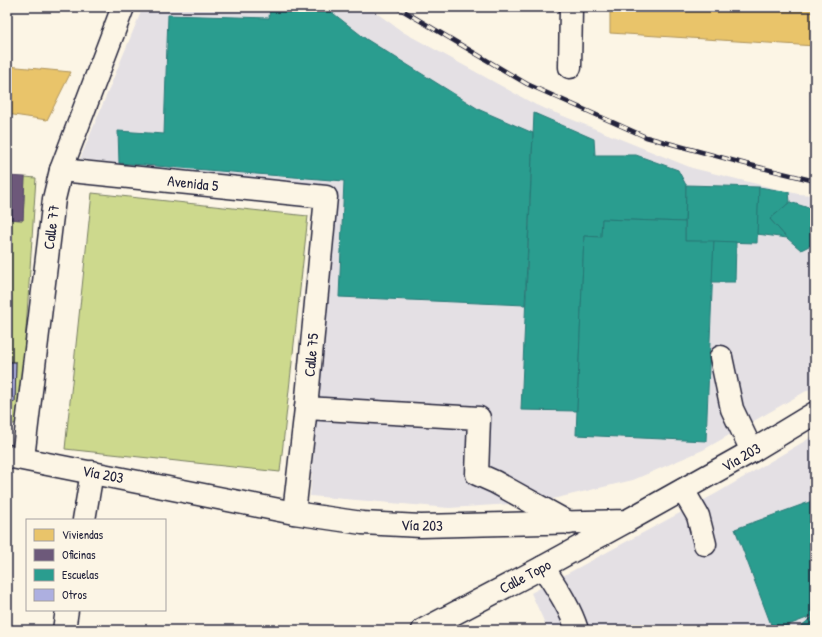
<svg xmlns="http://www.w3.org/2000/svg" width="822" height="637" font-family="'Patrick Hand',sans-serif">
<rect width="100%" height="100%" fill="#fcf5e5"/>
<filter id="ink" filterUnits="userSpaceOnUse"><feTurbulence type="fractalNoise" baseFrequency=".025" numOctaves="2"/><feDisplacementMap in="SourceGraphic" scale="8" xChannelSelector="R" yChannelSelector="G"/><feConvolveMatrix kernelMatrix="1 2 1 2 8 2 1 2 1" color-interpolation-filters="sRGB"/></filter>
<g filter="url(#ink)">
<g fill="#e4e0e4">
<path d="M143 7H368L403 32 536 105 692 168 798 194 815 195V386L703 450 633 480 540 502 449 508 310 496 335 189 80 159Z"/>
<path d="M815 435V630H548L531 593 717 493Z"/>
</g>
<g fill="#cdd98d" stroke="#787e64">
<path d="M25 177 36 178 20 420C15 424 13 425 7 424V401H15L16 362H7V219L23 220Z"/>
<path d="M92 193 308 216 280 472 65 449Z"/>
</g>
<g fill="#e9c46a" stroke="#ad935c">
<path d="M610 7H780L815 9V46L610 33Z"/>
<path d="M7 66 71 72 47 120 7 114Z"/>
</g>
<path fill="#6d597a" stroke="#564867" d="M7 176 25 177 23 220 7 219Z"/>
<g fill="#2a9d8f" stroke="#287876">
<path d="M270 7H325L366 39 480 110 533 133 525 305 339 297 344 181 119 163 118 131 164 134 168 15 269 18Z"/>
<path d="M534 113 594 139 595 155H636L678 170 686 185 685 222 602 219 601 237 584 236 577 411 521 410Z"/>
<path d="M686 185 759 187 757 243 685 241Z"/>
<path d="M759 187 789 192 790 202 770 219 787 238 757 234Z"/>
<path d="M790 202 815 210V243L801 250 787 238 770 219Z"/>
<path d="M602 219 685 222V241H714L706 441 576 435 584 236 601 237Z"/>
<path d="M714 241 736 242 735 282H712Z"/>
<path d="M815 500V615L775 630H773L735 529Z"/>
<path d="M815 615V630H796Z"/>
</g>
<path fill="#adafe0" stroke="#22223b" d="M7 362H16L15 402 7 401Z"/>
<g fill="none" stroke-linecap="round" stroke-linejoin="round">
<defs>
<g id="minor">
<path d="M570 67 571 7"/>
<path d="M61 170 326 197 306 408 294 513"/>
<path d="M721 357 732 409 752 451"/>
<path d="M306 408 479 418 477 474 495 482 569 523"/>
<path d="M23 458 54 199 61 170 123 7"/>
<path d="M683 490 698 516 705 544"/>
<path d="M84 520 92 472"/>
<path d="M543 567C556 587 570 607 577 630"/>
<path d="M64 630 67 610"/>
<path d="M423 630 543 567 627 521"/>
</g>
<path id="major" d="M7 456 294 513 362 523 421 526 627 521 752 451 815 413"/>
</defs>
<use href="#minor" stroke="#22223b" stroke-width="25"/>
<use href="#major" stroke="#22223b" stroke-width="25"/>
<use href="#minor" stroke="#fcf5e5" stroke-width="22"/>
<use href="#major" stroke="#fcf5e5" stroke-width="22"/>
<defs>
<path id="rail" d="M397 7 527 84 646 137 746 164 815 181"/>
</defs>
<use href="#rail" stroke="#22223b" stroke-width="4.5"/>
<use href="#rail" stroke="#fcf5e5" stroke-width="3" stroke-dasharray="9" stroke-linecap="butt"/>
</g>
</g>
<g text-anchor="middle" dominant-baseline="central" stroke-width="4" stroke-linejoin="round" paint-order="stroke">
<g font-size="15" fill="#22223b" stroke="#fcf5e5">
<text transform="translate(193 183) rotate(6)">Avenida 5</text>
<text transform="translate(51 227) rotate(-83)">Calle 77</text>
<text transform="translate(311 355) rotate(-85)">Calle 75</text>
<text transform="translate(741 457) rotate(-30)">Vía 203</text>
<text transform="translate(103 474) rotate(11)">Vía 203</text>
<text transform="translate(422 525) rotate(1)">Vía 203</text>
<text transform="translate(525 576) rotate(-28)">Calle Topo</text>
</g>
</g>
<rect width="822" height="637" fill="none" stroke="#fcf5e5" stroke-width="24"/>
<rect x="12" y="12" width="798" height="613" fill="none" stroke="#22223b" stroke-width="1.5" filter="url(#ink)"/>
<rect x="26" y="519" width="140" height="92" fill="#fcf5e5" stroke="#a5a1a1"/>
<rect x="34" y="529" width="20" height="12" fill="#e9c46a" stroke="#a5a1a1"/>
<text x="62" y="539" font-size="12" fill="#22223b">Viviendas</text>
<rect x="34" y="549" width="20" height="12" fill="#6d597a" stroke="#a5a1a1"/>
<text x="62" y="559" font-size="12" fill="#22223b">Oficinas</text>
<rect x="34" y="569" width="20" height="12" fill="#2a9d8f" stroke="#a5a1a1"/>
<text x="62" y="579" font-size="12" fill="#22223b">Escuelas</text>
<rect x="34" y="589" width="20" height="12" fill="#adafe0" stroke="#a5a1a1"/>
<text x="62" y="599" font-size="12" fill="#22223b">Otros</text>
</svg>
